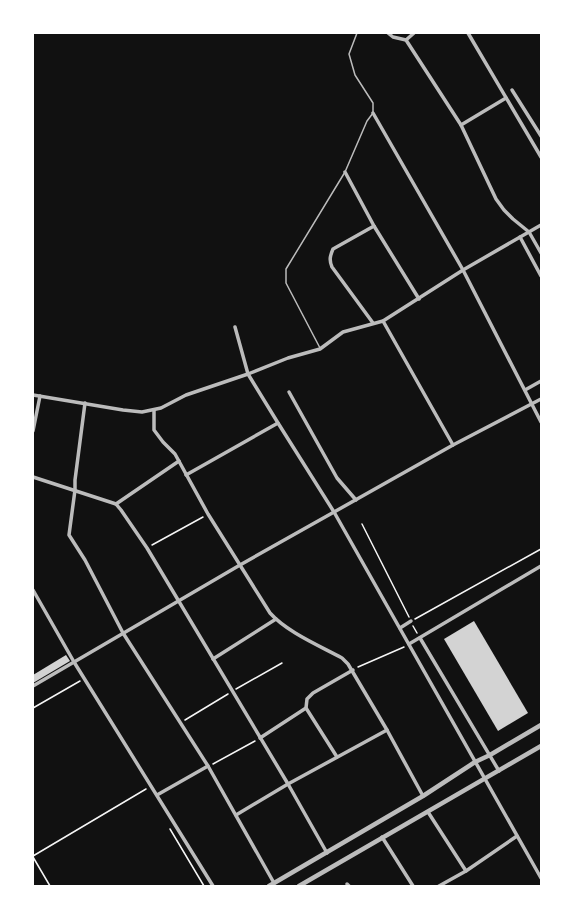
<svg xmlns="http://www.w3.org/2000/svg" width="574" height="919" font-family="Spectral,serif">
<rect width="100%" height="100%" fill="#111"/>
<g fill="#d3d3d3">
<path d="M474 621 528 713 498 731 444 639Z"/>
<path d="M66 655 70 661 33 683V675Z"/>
</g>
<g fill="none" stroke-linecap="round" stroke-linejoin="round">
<g stroke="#f5f5f5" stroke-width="1.5">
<path d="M362 524 409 617"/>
<path d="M152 545 203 517"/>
<path d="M415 619 541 549"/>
<path d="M413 626 417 633"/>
<path d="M358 667 404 647"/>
<path d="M236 689 282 663"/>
<path d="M33 708 80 681"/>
<path d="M185 720 228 694"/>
<path d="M213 764 255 741"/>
<path d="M170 829 204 886"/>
<path d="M33 856 146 789"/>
<path d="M33 857 50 886"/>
</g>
<path stroke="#bcbcbc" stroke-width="1.5" d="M320 348 286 283V269L345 172 367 121 373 113V103L355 75 349 54 357 33"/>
<g stroke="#bcbcbc" stroke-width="3.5">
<path d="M388 33 393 37 406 40 461 125 496 199 504 210 513 219 529 232 541 253"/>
<path d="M468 33 541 157"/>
<path d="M406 40 414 33"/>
<path d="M512 90 541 136"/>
<path d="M373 113 463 270 541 422"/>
<path d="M461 125 506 98"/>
<path d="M345 172 374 226 419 299"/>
<path d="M520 237 541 276"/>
<path d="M383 321 453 445"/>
<path d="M373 323 332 267C329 260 330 256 333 249L374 226"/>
<path d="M235 327 248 374 278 423 334 512 541 878"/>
<path d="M525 390 541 381"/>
<path d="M289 392 337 478 356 500"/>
<path d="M33 395 123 410 142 412 161 408 186 395 248 374 288 358 320 349 343 332 383 321 463 270 541 225"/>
<path d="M85 403 75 480V490L69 535 85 560 123 633 208 766 274 883"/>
<path d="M154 410V430L163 442 175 454 208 514 270 613C287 632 318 645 342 658L348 664 387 730 423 796"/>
<path d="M33 431 40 396"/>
<path d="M186 475 278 423"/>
<path d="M33 477 116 504 121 510 147 548 288 784 327 853"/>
<path d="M116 504 179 461"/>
<path d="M33 590 74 662 213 886"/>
<path d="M400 628 411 621"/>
<path d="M420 638 499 771"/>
<path d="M409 644 541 566"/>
<path d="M213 659 276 619"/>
<path d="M33 686 240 565 453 445 541 399"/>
<path d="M260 738 306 708"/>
<path d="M337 757 306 708 307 699 313 693 353 670"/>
<path d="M157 795 208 766"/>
<path d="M428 812 466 871"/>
<path d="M236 815 288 784 387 730"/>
<path d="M382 837 413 886"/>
<path d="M347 884 349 886"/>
<path d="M439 886 466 871 517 836"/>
</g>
<g stroke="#bcbcbc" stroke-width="4.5">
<path d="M269 886 423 796 475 762 490 755 541 725"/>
<path d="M299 886 541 746"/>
</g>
</g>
<rect width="574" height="919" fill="none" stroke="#ffffff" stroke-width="68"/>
</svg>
